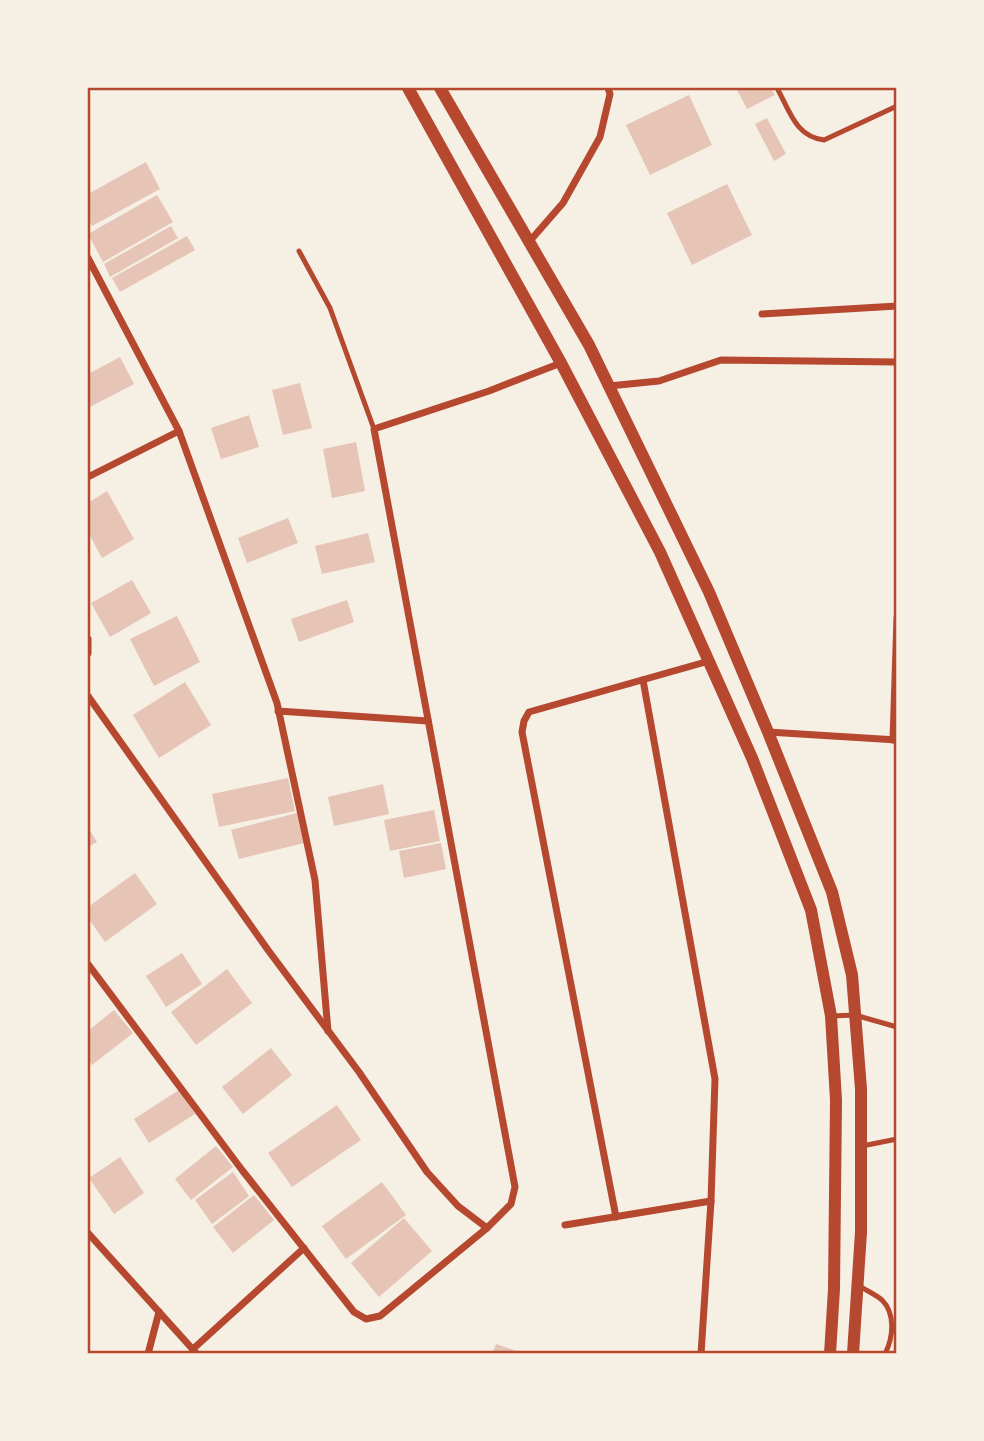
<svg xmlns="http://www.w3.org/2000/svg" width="984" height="1441" font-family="Lora,serif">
<rect width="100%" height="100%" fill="#f6efe4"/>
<g fill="#e6c5b7">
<path d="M736 88H771L775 95 747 109Z"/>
<path d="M689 95 712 145 650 175 626 125Z"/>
<path d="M767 118 786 154 774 161 755 124Z"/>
<path d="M146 162 160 189 92 226 88 219V194Z"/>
<path d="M727 184 752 235 692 265 667 213Z"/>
<path d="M157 195 173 222 103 262 88 234Z"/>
<path d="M171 226 178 238 110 277 104 264Z"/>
<path d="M187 236 195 250 120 292 112 278Z"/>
<path d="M120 357 134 384 88 408V374Z"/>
<path d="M300 383 312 428 283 435 272 390Z"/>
<path d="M249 415 259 447 221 459 211 428Z"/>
<path d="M356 442 365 491 332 498 323 449Z"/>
<path d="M107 491 134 539 102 558 88 532V503Z"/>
<path d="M288 518 298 543 247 563 238 538Z"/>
<path d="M368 533 375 562 322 574 315 546Z"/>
<path d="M132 580 151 613 110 637 91 603Z"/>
<path d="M347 600 354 622 299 642 291 619Z"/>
<path d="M177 616 200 662 154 686 130 639Z"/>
<path d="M185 682 211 725 159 758 133 715Z"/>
<path d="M288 778 295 811 219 827 212 794Z"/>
<path d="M383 784 389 814 334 826 328 797Z"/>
<path d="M434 810 440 841 390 851 384 820Z"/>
<path d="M297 813 304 843 239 859 231 830Z"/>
<path d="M88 827 97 842 88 847Z"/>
<path d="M441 843 446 869 404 878 399 851Z"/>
<path d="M135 873 157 904 105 942 88 918V907Z"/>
<path d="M182 953 202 984 166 1007 146 976Z"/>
<path d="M227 969 252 1003 196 1045 171 1012Z"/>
<path d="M114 1010 133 1033 92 1065 88 1059V1031Z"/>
<path d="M271 1048 292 1075 243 1114 222 1087Z"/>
<path d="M179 1090 195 1114 149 1143 134 1119Z"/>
<path d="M337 1105 361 1140 292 1187 268 1153Z"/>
<path d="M216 1146 233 1167 191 1200 175 1179Z"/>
<path d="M120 1157 144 1193 114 1214 89 1178Z"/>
<path d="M233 1172 249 1196 212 1224 195 1200Z"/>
<path d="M382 1182 406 1215 346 1259 322 1226Z"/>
<path d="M254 1195 274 1220 233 1253 213 1227Z"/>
<path d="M404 1218 432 1251 379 1297 351 1263Z"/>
<path d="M496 1344 523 1353V1354H492Z"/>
</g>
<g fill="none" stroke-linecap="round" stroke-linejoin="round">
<g stroke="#b5482f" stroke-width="5">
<path d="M777 88C790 111 795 136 824 140L897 106"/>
<path d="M299 251 330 308 374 429"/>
<path d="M831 1016 855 1015 897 1027"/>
<path d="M862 1146 897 1139"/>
<path d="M858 1285C865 1290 875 1294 882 1300 896 1314 893 1338 885 1354"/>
</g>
<g stroke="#b5482f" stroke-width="7">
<path d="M529 242 563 203 600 137 610 94 608 88"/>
<path d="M88 258 179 431 277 703 315 880 328 1031"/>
<path d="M762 314 897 306"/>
<path d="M609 386 659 381 721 360 897 362"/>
<path d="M88 477 179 431"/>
<path d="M88 639V653"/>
<path d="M643 680 715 1079 711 1201 701 1354"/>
<path d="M88 696 268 950 359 1072 427 1172 458 1206 487 1228"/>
<path d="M278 711 428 721"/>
<path d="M768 732 897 740"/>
<path d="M893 740 897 618"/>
<path d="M88 964 242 1170 354 1312 366 1319 380 1316 487 1228 511 1204 515 1187 374 429 489 391 561 363"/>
<path d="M616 1217 522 732 524 721 529 712 709 661"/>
<path d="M565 1225 711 1201"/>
<path d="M88 1233 197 1354"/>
<path d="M193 1349 304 1248"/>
<path d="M148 1354 159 1312"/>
</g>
<g stroke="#b5482f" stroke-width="12">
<path d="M408 88 561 363 660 552 752 758 811 910 831 1016 836 1100 834 1289 830 1354"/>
<path d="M440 88 589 345 709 592 768 732 832 892 852 975 861 1089V1232L853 1354"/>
</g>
</g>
<rect width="984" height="1441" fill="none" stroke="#f6efe4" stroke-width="178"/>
<rect x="89" y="89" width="806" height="1263" fill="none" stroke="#b5482f" stroke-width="2.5"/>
</svg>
